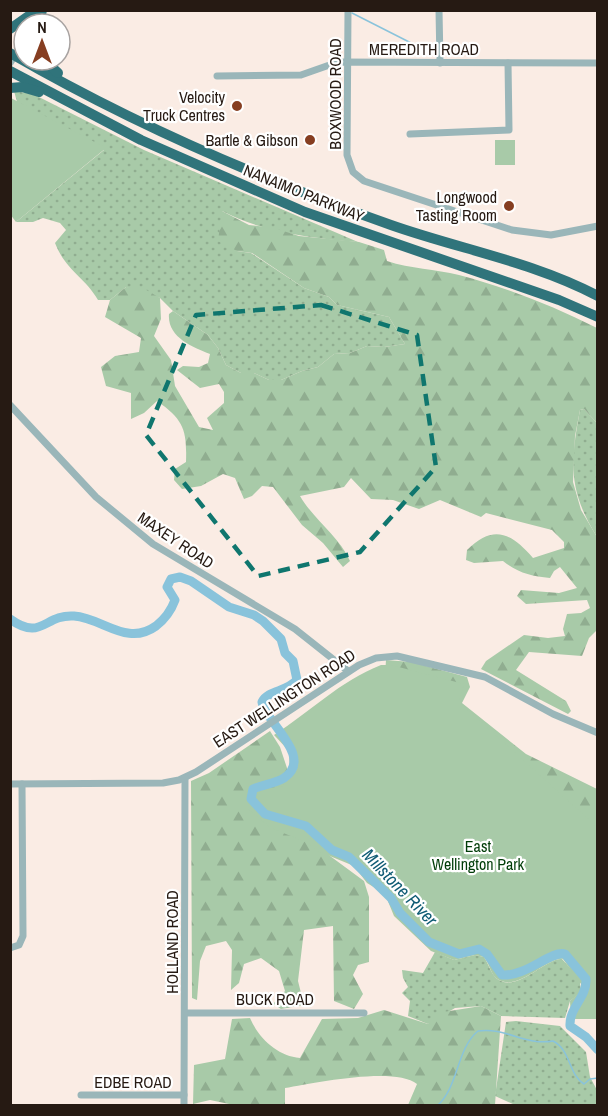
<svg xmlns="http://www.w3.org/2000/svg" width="608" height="1116" font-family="'Archivo Narrow',sans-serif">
<defs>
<pattern id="grass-dots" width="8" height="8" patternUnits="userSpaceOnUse" patternTransform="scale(1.5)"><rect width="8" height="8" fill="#a8caa8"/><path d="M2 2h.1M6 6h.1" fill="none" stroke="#90ad90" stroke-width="1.8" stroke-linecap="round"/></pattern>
<pattern id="forest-firs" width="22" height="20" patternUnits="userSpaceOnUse" patternTransform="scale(1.5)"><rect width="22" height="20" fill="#a8caa8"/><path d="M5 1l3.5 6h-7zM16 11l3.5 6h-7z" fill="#90ad90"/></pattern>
</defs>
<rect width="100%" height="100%" fill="#faece4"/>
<g fill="url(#grass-dots)">
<path d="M14 91 33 94 144 150 358 242C312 238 264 233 222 211L237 251 251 253 304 288 329 297 337 305 389 317 405 344 384 347 367 346 350 353 334 354 318 367 302 371 281 380H269L254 373H241L226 365 218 348 208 335 173 311 160 298 126 287 110 300H98C84 276 66 271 55 243L66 230 60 223 43 218 33 222H16L104 150 17 102Z"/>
<path d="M584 409 597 423V537C568 490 570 463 580 410Z"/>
<path d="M435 952 454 960 475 955 484 957C488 963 491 973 496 978 516 995 546 957 562 959L580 979V993L570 1001 565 1018 501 1016 481 1006 455 1008 428 1024 408 1016 410 1001 402 993 408 987 403 978 402 970 423 973Z"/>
<path d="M516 1021 560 1026 586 1052 590 1077 597 1090V1105H515L495 1096 506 1022Z"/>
</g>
<g fill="url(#forest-firs)">
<path d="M222 211 249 225 274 228 299 236 359 242 384 250 387 261C411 269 435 269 459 275 508 288 553 306 597 328V423L584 409 580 410 575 436 573 482 581 510 597 537V630L589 638 582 656 529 652 516 670 566 701 571 711 568 714 481 669 486 661 524 635 548 638 565 636 563 629 567 614 581 613 590 608 587 600 526 604 517 596 521 590 559 593 577 588 560 567 554 571 550 578C531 576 518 573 503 561L474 563 466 560 467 550C494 523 512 534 533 558L564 548V542L552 530 486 513 481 517 440 500 419 509 393 500 371 499 351 478 344 487 300 496C314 520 339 536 350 561L343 567 323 543 302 525 273 487 262 486 252 496 244 499 235 478 223 474 201 486 182 489 174 480 175 469 186 462C187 430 184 420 157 401L144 413 131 419V393L106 386 101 367 115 356 139 352 141 338 105 317 110 300 126 287 143 288 160 298 161 319 154 336 171 360 175 386 199 427 213 430 207 418 224 403V392L219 384 200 388 177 370 183 366 199 367 208 363 210 354C192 347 167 337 169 314L173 311 208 335 218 348 226 365 241 373H254L269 380H281L302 371 318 367 334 354 350 353 367 346 384 347 405 344 389 317 337 305 329 297 304 288 252 253 237 251 218 241Z"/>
<path d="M386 660 411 662 467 677 470 687 462 703 526 754 597 789V828L385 675Z"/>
<path d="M270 731 280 747 294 789 326 853 364 881 369 897V962L358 965 353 975 363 994 354 1009 334 1001 333 926 304 930 298 981 304 1005 281 1009 273 1004 285 991 279 971 261 958 244 964 239 983 231 990 232 950 226 941 206 946 200 961 197 1000 192 998 191 781 209 773Z"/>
<path d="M481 1006 501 1016 495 1105H408L417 1084C395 1066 314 1083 285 1088V1105H234L210 1100 193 1104 194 1065 225 1059 232 1019 250 1018C259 1039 278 1056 300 1058L322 1019 358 1018 384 1010 428 1024 437 1013Z"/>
</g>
<g fill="#a8caa8">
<path d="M11 98 106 148 16 222 10 214Z"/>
<rect x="495" y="140" width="20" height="25"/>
<path d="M381 665H391L464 684 459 702 597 827V1019H571L570 1001 579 993 581 984 563 959C547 956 517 995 496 978 491 974 489 963 484 957L475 955 454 960 431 951 394 916 385 894 367 883 354 866 320 852 308 843 271 828 249 810 248 796 261 789 283 786 290 776 289 751 274 735C310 712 340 681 381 665Z"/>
</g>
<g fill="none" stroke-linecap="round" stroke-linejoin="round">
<g stroke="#89c3db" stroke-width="1.5">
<path d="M352 13 421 48 435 51"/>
<path d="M437 1106C459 1087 456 1049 478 1031 506 1027 525 1046 553 1041 571 1050 568 1074 584 1084L590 1079 598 1078"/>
</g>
<path stroke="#89c3db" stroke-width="9" d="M10 619C42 642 44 614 74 616 103 618 127 647 156 626 165 619 171 611 175 600L167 587 171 579 180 577 191 581 229 607 254 615 263 621 281 639 285 653 293 661 297 680C287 692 268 690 262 702 265 722 315 757 284 778 275 784 263 784 253 789L251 799 265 814 306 826 332 850 349 857 391 898 400 913 429 942 459 954 479 949 487 954 502 975C526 977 551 950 565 954L586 979C587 998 569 1007 570 1026L586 1037 598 1050"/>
<g stroke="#9ab6b9" stroke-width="7">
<path d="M348 10 347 155 353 172 364 181 512 230 551 235 598 226"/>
<path d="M439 10 440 63"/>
<path d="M10 63 24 41"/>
<path d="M217 76 301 75 338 62 598 63"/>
<path d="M410 134 509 130 508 63"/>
<path d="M10 405 96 497 153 544 295 629 348 671"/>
<path d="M10 784 163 783 179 780 196 772 359 665 376 658 397 656 485 677 553 714 598 733"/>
<path d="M10 948 19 945 23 936 22 784"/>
<path d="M186 1013H364"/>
<path d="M81 1095H184"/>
<path d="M184 1106 185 778"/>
</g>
<g stroke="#30747b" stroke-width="10">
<path d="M39 24 42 10"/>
<path d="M10 29 37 10"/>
<path d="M10 53C131 123 260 179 391 225 459 249 534 262 598 296"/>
<path d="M44 60 58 73"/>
<path d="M10 71 141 140 305 212 559 300 598 317"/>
<path d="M10 88 22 87 39 92"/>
</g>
</g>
<path fill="none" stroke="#0f766e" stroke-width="4.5" stroke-dasharray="12 8" stroke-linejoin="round" d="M321 305 417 335 436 467 360 552 258 576 146 435 196 315Z"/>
<g fill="#863e21" stroke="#fff" stroke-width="2">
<circle cx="237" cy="106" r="6"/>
<circle cx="310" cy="140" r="6"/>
<circle cx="509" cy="206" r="6"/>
</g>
<g text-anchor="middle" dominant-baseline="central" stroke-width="4.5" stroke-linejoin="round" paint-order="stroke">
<g font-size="16" fill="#261a13" stroke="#fff">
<text x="424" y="49">MEREDITH ROAD</text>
<text transform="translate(335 94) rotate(-90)">BOXWOOD ROAD</text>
<text transform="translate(304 193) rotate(22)">NANAIMO PARKWAY</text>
<text transform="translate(176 540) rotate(34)">MAXEY ROAD</text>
<text transform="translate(284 698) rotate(-33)">EAST WELLINGTON ROAD</text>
<text transform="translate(172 942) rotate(-90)">HOLLAND ROAD</text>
<text x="275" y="999">BUCK ROAD</text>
<text x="133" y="1082">EDBE ROAD</text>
</g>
<g font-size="16" fill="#261a13" stroke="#fff" text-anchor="end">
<text x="225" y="97">Velocity<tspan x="225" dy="18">Truck Centres</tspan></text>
<text x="298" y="140">Bartle &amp; Gibson</text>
<text x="497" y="197">Longwood<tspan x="497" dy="18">Tasting Room</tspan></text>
</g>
<g font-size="16" fill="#013d08" stroke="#fff">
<text x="478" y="846">East<tspan x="478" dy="18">Wellington Park</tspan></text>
</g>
<g font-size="18" font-style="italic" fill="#105c75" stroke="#fff">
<text transform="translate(400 887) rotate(46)">Millstone River</text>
</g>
</g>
<rect width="608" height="1116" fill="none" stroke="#261a13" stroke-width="24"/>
<g transform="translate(42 42)"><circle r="28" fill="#ffffff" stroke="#a8a3a1" stroke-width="1.5"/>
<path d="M0-4.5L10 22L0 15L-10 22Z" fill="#863e21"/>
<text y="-9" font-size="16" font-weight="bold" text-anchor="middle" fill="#261a13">N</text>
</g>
</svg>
